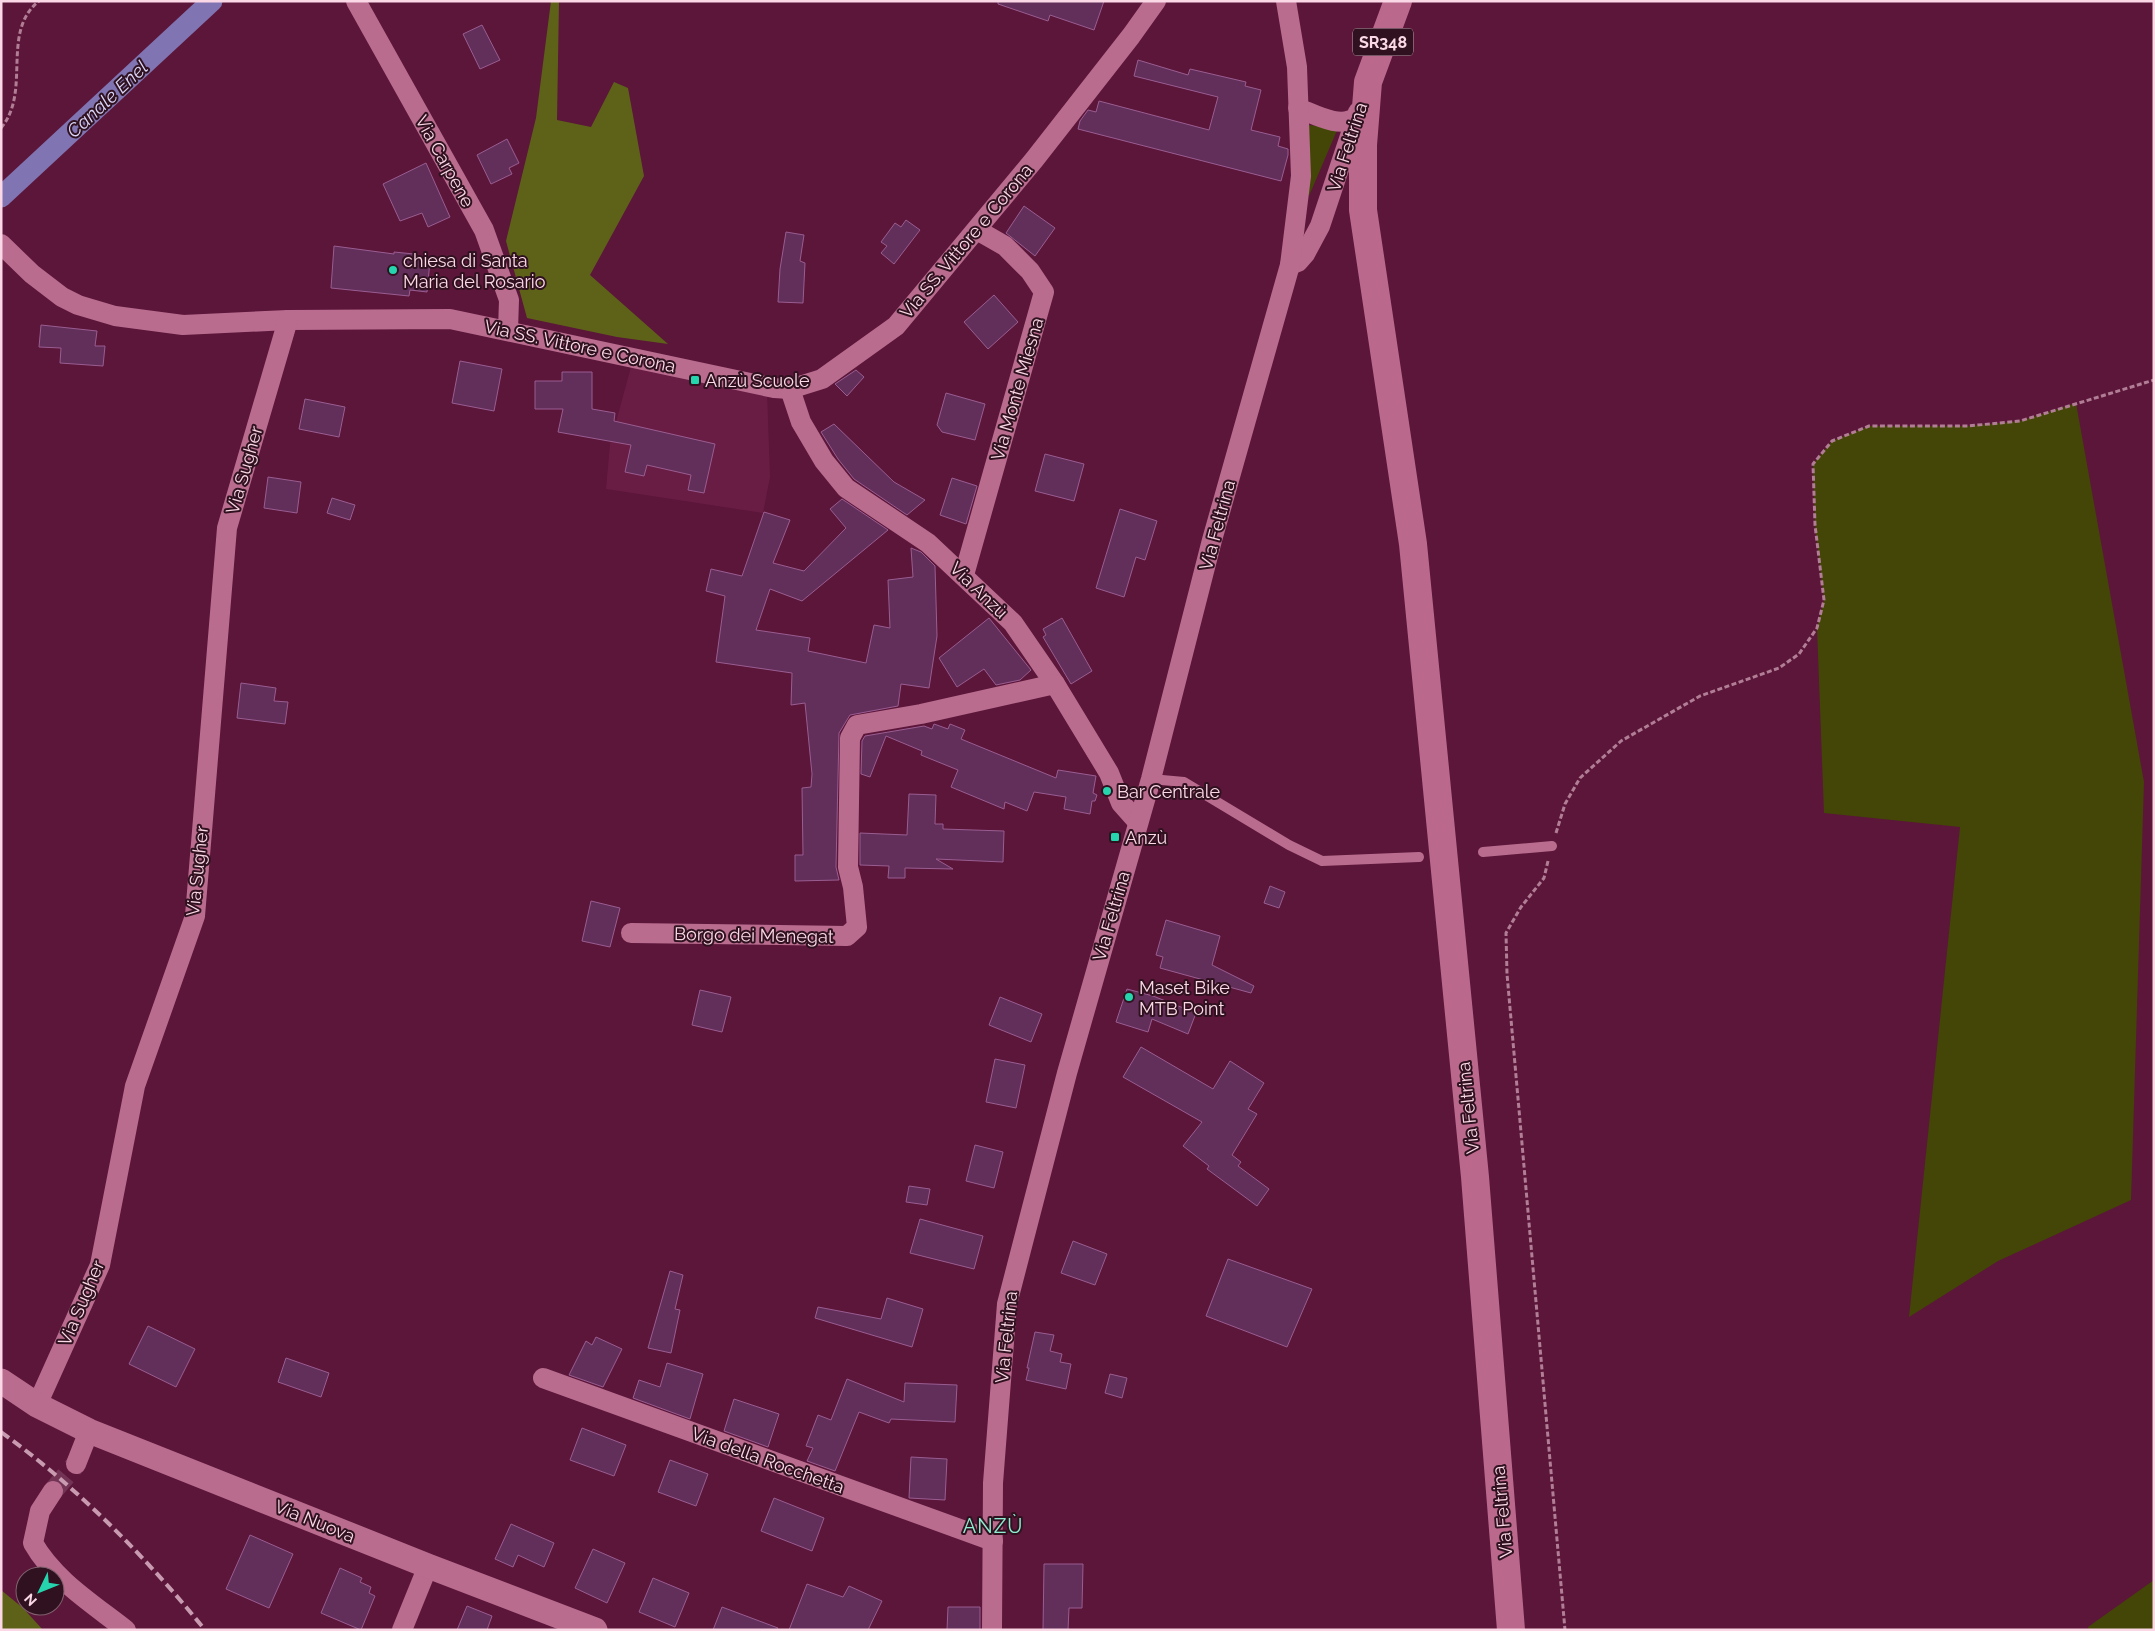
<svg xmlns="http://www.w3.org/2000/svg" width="2155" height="1631" font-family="Raleway,sans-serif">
<rect width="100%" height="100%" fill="#5b163a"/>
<path fill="#691d44" d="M631 367 767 391 770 477 763 513 606 489 610 444Z"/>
<g fill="#434606">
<path d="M1308 125 1338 128 1309 196Z"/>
<path d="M2076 403 2144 782 2131 1200 1998 1261 1909 1317 1960 827 1824 813 1817 628 1824 600 1815 525 1813 464 1832 441 1869 426H1968L2020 421Z"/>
<path d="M2154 1580V1630H2089L2088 1627Z"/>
</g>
<g fill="#5e6219">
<path d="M551 1H559L557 120 591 127 614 82 628 88 644 176 590 275 668 344 617 337 527 318 506 241 536 118Z"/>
<path d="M1 1590 23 1608 43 1630H1Z"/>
</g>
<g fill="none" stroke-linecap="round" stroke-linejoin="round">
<path stroke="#8174b2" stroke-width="21" d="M1 197 212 1"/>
</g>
<g fill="#612f5a" stroke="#9a5d91">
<path d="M998 1H1104L1094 30 1050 15 1048 21 998 4Z"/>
<path d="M482 25 500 60 480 69 463 34Z"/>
<path d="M1138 60 1188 75 1190 69 1246 82 1245 86 1261 90 1251 130 1280 137 1278 146 1288 149V155L1281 181 1078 129 1080 121 1088 110 1096 112 1099 101 1209 130 1218 97 1134 76Z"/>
<path d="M507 139 519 163 509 168 512 174 491 184 477 155Z"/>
<path d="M426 163 450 217 428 227 422 213 400 221 383 184Z"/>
<path d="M1024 206 1055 228 1035 256 1006 233Z"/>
<path d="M906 220 920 230 894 264 881 253 887 246 881 242 895 223 901 227Z"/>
<path d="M786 232 804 235 800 261 805 263 803 303 778 302 780 269Z"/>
<path d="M334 246 394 254V252L414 254 413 259 430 261 427 292 410 290 409 296 331 288Z"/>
<path d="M994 295 1018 322 988 349 964 322Z"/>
<path d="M41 325 97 331 95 346H105L103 366 60 363 61 348 39 347Z"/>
<path d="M460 361 502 369 494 411 452 403Z"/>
<path d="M856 370 864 377 847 396 835 384Z"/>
<path d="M562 372H592V409L615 413 614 421 715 444 704 493 688 490 691 475 647 465 644 476 625 472 631 445 558 432 563 409H535V381H562Z"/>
<path d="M946 393 985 404 975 440 942 432 937 425Z"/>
<path d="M305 399 345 407 339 437 299 429Z"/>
<path d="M834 424 894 482 925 500 907 515 854 479 838 459 821 432Z"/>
<path d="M1045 454 1084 464 1074 501 1035 491Z"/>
<path d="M268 477 301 482 297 513 264 508Z"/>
<path d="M952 478 977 486 966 524 940 515Z"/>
<path d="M332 498 355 505 350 520 327 513Z"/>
<path d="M842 499 888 530 802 601 770 589 756 630 810 638 808 651 866 663 874 625 890 628 888 580 913 577 911 548 921 552 935 566 937 636 929 688 901 684 898 706 850 715 839 733 836 867 839 880 795 881V855H803L802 788 811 787 812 774 805 703 791 705 792 673 716 662 725 596 706 591 711 569 742 576 764 512 790 520 773 563 804 571 846 528 830 509Z"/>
<path d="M1120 509 1157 521 1145 560 1136 557 1124 597 1096 588Z"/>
<path d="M989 618 1031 670 1020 680 996 685 984 669 957 687 939 658Z"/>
<path d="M1062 618 1092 671 1071 684 1043 637 1046 635 1043 629Z"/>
<path d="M241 683 276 688 274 701 288 702 285 724 237 718Z"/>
<path d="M934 724 948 729 950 724 965 730 961 739 1056 778 1058 770 1096 776 1093 793 1097 795 1095 801H1092L1090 814 1064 809 1066 797 1034 792 1027 811 1005 802 1004 809 951 787 958 770 921 755 922 751 886 736 870 777 861 774 862 741 865 736 924 726 932 729Z"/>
<path d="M909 794 936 795 935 824H943V829L1004 831 1003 862 936 859 953 869 905 868V878H888L889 866 860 865V833L907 835Z"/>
<path d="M1270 886 1285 892 1279 908 1264 903Z"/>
<path d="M591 901 620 908 610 947 582 941Z"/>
<path d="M1166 920 1220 936 1212 965 1254 986 1251 993 1160 968 1163 957 1156 955Z"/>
<path d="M1127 989 1153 996 1196 1013 1188 1034 1152 1019 1148 1032 1116 1022Z"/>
<path d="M700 990 731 997 722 1032 692 1025Z"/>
<path d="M1000 997 1042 1014 1031 1042 989 1025Z"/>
<path d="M1141 1047 1213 1089 1230 1061 1264 1083 1248 1109 1257 1114 1232 1155 1241 1162 1238 1166 1269 1189 1257 1206 1207 1169 1209 1166 1183 1146 1202 1122 1123 1077Z"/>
<path d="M995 1059 1025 1065 1016 1108 986 1102Z"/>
<path d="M975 1145 1003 1152 994 1188 966 1181Z"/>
<path d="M909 1186 930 1189 927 1205 906 1202Z"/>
<path d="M920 1219 983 1236 974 1269 910 1253Z"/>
<path d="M1073 1241 1107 1254 1095 1285 1061 1273Z"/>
<path d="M1228 1259 1312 1289 1287 1347 1206 1316Z"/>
<path d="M670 1271 683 1275 675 1309 680 1310 671 1353 648 1348Z"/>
<path d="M887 1298 923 1309 912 1347 815 1318 818 1307 881 1319Z"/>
<path d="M148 1326 195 1349 176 1387 129 1364Z"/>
<path d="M1035 1332 1054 1335 1050 1351 1062 1354 1060 1362 1071 1364 1066 1389 1026 1380 1029 1368H1027Z"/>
<path d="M596 1337 622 1349 603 1387 569 1375 586 1341 592 1345Z"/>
<path d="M286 1358 329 1373 321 1397 278 1382Z"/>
<path d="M667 1363 703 1374 690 1419 633 1398 639 1380 660 1387Z"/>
<path d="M1110 1374 1127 1378 1122 1398 1105 1393Z"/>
<path d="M847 1379 904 1402 905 1383 957 1385 955 1422 891 1419 889 1423 859 1412 835 1471 807 1461 813 1448 806 1446 818 1415 831 1420Z"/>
<path d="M734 1399 779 1414 768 1447 724 1431Z"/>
<path d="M582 1428 626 1445 614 1476 570 1460Z"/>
<path d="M911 1457 947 1459 945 1500 909 1498Z"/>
<path d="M670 1460 708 1474 696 1506 658 1492Z"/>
<path d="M774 1498 824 1518 812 1551 761 1531Z"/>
<path d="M511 1524 554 1543 544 1567 518 1555 513 1567 495 1559Z"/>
<path d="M250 1535 293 1554 269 1608 226 1589Z"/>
<path d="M593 1549 625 1563 607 1603 575 1588Z"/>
<path d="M1044 1564H1083L1082 1608H1069L1068 1630H1043Z"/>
<path d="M340 1568 362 1578 360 1582 371 1587 369 1593 375 1596 361 1630 321 1613Z"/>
<path d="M653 1578 689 1593 675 1627 639 1612Z"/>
<path d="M807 1584 843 1597 849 1586 882 1601 868 1630H789Z"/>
<path d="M467 1606 492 1616 487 1630H457Z"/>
<path d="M722 1607 778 1628 777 1630H713Z"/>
<path d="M948 1607H980V1630H947Z"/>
</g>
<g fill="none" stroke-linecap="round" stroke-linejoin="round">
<path stroke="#733354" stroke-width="20" stroke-dasharray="20 10" stroke-linecap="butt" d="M53 1491 76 1464"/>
<g stroke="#b17e95" stroke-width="3" stroke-dasharray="5 2.5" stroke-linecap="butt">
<path d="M1 128C32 91 0 32 39 1"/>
<path d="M1556 833 1565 804 1580 778 1621 741 1700 696 1779 668 1799 654 1817 628 1824 600 1815 525 1813 464 1832 441 1869 426H1968L2020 421 2154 380"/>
<path d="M1548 861 1544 878 1521 907 1506 933 1507 974 1565 1630"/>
</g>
<g stroke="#b96c8e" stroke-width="10">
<path d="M1151 779 1184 782 1289 845 1322 861 1419 857"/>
<path d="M1483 852 1552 846"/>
</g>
<g stroke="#b96c8e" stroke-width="20">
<path d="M356 1 484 230 509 300 508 330"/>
<path d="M1298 108C1316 115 1340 129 1357 117"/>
<path d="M1 244 32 274 62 297 78 305 115 316 183 325 288 320 450 319 774 388 790 389 822 379 896 326 1034 160 1131 36 1156 1"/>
<path d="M1290 265 1298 262 1305 254 1320 226 1358 112"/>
<path d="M790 389 801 422 824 461 846 488 928 543 1013 623 1055 684 1109 773 1121 803 1137 821"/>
<path d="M964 575 1044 292 1030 271 1005 246 977 230"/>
<path d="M631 933 847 936 857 927 853 887 848 867 850 738 857 725 921 714 1055 684"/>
<path d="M543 1378 993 1541"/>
<path d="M37 1405 100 1265 135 1086 195 916 227 528 288 320"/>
<path d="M76 1464 89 1431"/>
<path d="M53 1491 40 1511 33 1543C54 1580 93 1604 126 1630"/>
<path d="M402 1630 428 1566"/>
<path d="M992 1630 993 1483 1007 1304 1067 1073 1151 779 1212 540 1290 265 1301 176 1297 67 1286 1"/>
</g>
<path stroke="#b96c8e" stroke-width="25" d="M1 1381 37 1405 89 1431 428 1566 595 1630"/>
<path stroke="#ba698d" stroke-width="28" d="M1398 1 1368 82 1363 145V210L1413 544 1475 1177 1511 1630"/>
<path stroke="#c99bb0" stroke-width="4" stroke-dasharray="10 5" stroke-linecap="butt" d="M1 1432C76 1486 147 1558 205 1630"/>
</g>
<g fill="#26d5ae" stroke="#2f111f" stroke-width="2">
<circle cx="393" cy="270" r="5"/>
<rect x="690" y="375" width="10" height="10" rx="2.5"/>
<circle cx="1107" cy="791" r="5"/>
<rect x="1110" y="832" width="10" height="10" rx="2.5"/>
<circle cx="1129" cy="997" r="5"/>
</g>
<g text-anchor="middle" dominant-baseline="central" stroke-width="4" stroke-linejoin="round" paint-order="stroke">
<rect fill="#2f111f" stroke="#be9caa" stroke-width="1" x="1353" y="28.5" width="60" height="27" rx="4"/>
<g font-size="16" font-weight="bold" fill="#fbd8e5">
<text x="1383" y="42">SR348</text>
</g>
<g font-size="18" fill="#fbd8e5" stroke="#2f111f">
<text transform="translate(1347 147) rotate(-72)">Via Feltrina</text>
<text transform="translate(445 161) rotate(61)">Via Carpene</text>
<text transform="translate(966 241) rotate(-50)">Via SS. Vittore e Corona</text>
<text transform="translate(580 346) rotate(12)">Via SS. Vittore e Corona</text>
<text transform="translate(1017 389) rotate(-74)">Via Monte Miesna</text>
<text transform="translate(244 470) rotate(-74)">Via Sugher</text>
<text transform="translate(1217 525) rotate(-75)">Via Feltrina</text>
<text transform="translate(979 590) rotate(44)">Via Anzù</text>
<text transform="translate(197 871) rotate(-84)">Via Sugher</text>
<text transform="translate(1111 916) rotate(-74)">Via Feltrina</text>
<text transform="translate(754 935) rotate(1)">Borgo dei Menegat</text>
<text transform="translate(1468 1108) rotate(-96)">Via Feltrina</text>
<text transform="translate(81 1303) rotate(-67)">Via Sugher</text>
<text transform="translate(1006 1337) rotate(-84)">Via Feltrina</text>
<text transform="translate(768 1460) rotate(20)">Via della Rocchetta</text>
<text transform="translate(1502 1512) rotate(-95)">Via Feltrina</text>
<text transform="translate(315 1521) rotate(22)">Via Nuova</text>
</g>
<g font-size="18" fill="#fbd8e5" stroke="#2f111f" text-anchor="start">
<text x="403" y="260">chiesa di Santa<tspan x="403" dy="21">Maria del Rosario</tspan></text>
<text x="705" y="380">Anzù Scuole</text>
<text x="1117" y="791">Bar Centrale</text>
<text x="1125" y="837">Anzù</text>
<text x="1139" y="987">Maset Bike<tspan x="1139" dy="21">MTB Point</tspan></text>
</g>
<g font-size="19" font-style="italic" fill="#dbd6f9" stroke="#2f111f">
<text transform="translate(107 99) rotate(-43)">Canale Enel</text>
</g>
<g font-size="20" letter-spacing="1" fill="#8eedd1" stroke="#2f111f">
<text x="993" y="1526">ANZÙ</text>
</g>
</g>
<rect width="2155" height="1631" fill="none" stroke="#fbd8e5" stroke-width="5"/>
<g transform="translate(40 1591) rotate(227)"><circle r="24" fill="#2f111f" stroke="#81616e"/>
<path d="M0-4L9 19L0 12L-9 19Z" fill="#26d5ae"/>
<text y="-8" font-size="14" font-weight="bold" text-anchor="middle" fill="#fbd8e5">N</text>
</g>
</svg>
